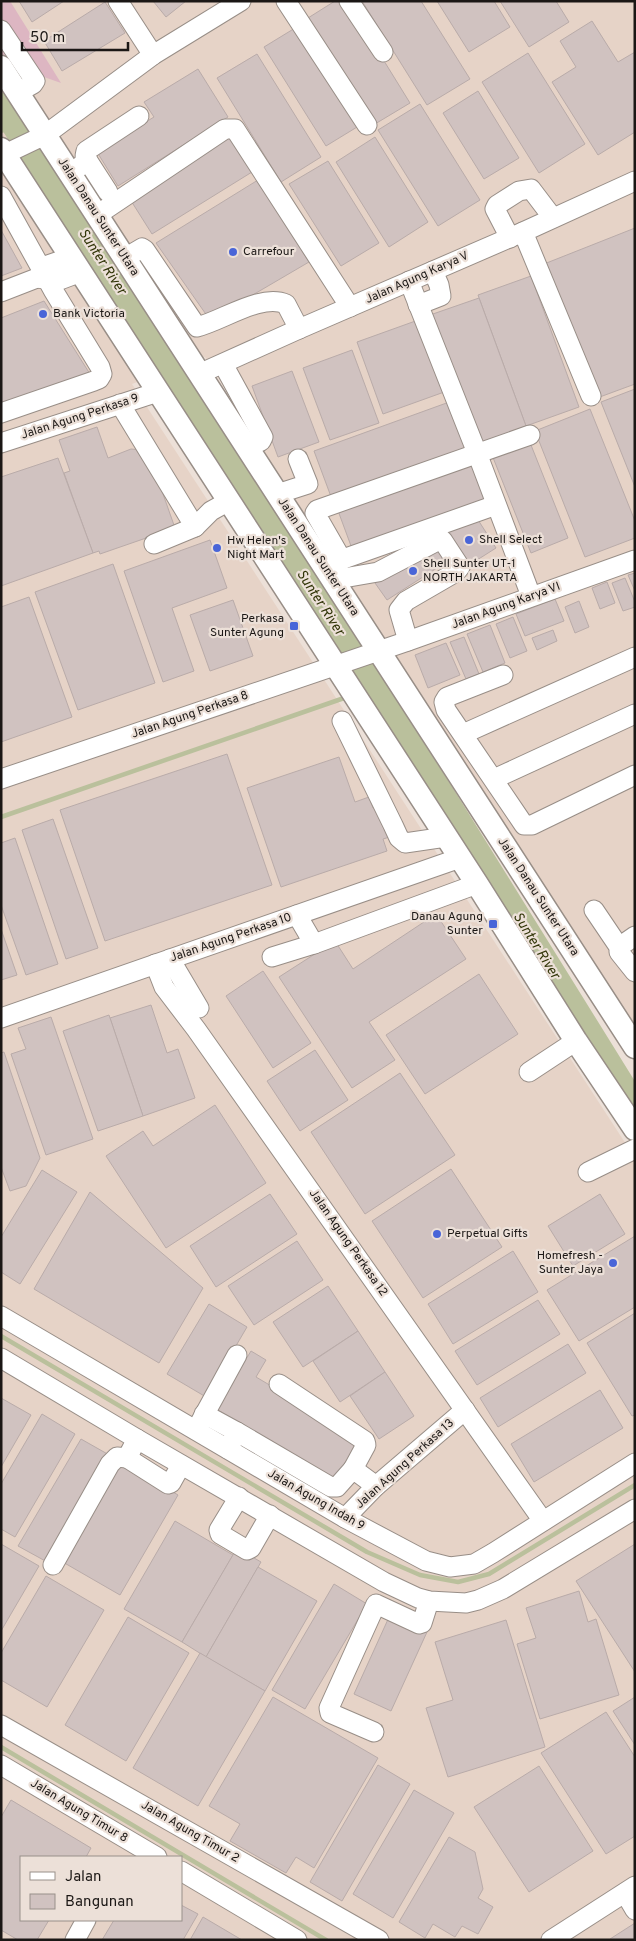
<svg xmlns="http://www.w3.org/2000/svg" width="636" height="1941" font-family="Overpass,sans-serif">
<rect width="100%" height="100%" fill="#ece0d8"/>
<path fill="#e6d3c7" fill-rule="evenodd" d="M1 1H635V1031L392 657 205 357 132 384 635 1158V1940H1ZM21 1857H181V1920H21Z"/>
<g fill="#ddb6c2">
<path d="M1 1H10L61 83 10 65 1 52Z"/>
<path d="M1 68 31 117 17 126 1 102Z"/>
</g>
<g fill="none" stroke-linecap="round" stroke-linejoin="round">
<g stroke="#bac09c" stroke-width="4.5">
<path d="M1 131 15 126"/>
<path d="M362 692 374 688"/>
<path d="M1 817 347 697"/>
<path d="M1 1336 367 1552 420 1575 458 1582 489 1574 635 1485"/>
<path d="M1 1747 326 1940"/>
</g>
<path stroke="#bac09c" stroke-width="25" d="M1 105 440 791 635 1105"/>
</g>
<g fill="#d0c2c0" stroke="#b9aba9">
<path d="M19 1H64L32 22Z"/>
<path d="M153 1H186L166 17Z"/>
<path d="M335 1H347L410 103 375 124 308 18Z"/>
<path d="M362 1H421L470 79 427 105Z"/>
<path d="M437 1H494L510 27 469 52Z"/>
<path d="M500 1H556L569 22 529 47Z"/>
<path d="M105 2 125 33 62 71 44 41Z"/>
<path d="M592 21 618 62 635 52V132L598 155 552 82 576 67 560 41Z"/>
<path d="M300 25 362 124 326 146 264 47Z"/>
<path d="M528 53 585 144 539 173 482 82Z"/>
<path d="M257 54 321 157 281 182 217 78Z"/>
<path d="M198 69 228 117 118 186 97 152 154 117 144 102Z"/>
<path d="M478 91 519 158 484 179 443 113Z"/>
<path d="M420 104 480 200 438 226 378 130Z"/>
<path d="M229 134 252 172 152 234 128 196Z"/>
<path d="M375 137 428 222 389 247 336 162Z"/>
<path d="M328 161 379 243 341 266 289 184Z"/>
<path d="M258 180 309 262 210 320 156 243Z"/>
<path d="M635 228V384L597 398 544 264Z"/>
<path d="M1 230 22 268 1 276Z"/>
<path d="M531 276 579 407 526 426 478 295Z"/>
<path d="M479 298 526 426 478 444 430 315Z"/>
<path d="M44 301 90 374 1 407V318Z"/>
<path d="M421 319 447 391 383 414 357 342Z"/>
<path d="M352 350 379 423 330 440 303 368Z"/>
<path d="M292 371 319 442 278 457 252 386Z"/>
<path d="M635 389V487L601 402Z"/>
<path d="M452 401 471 452 333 502 314 451Z"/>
<path d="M590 409 635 521V538L585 557 535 431Z"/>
<path d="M97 427 108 458 131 449 142 450 151 460 175 528 100 554 99 551 93 553 64 473 70 471 59 440Z"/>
<path d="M529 440 568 538 531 553 492 455Z"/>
<path d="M476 457 493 503 354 554 337 508Z"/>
<path d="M58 458 93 553 1 586V477Z"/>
<path d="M473 512 496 548 466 567 443 532Z"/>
<path d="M210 540 227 588 172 608 194 671 163 682 124 571Z"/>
<path d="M439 542 451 559 387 600 375 583Z"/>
<path d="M113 564 155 683 78 710 35 592Z"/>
<path d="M635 573V591L628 575Z"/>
<path d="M625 578 635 602V607L623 611 612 583Z"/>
<path d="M607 582 615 603 600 609 592 588Z"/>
<path d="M29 597 72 717 1 742V607Z"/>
<path d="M555 599 564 621 525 636 516 614Z"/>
<path d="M233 600 253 656 210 671 190 615Z"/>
<path d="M579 601 589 627 575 633 565 607Z"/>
<path d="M513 617 527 651 510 658 496 624Z"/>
<path d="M490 625 505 663 483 672 467 634Z"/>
<path d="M553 630 557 641 537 650 532 638Z"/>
<path d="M464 637 479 674 466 679 450 642Z"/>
<path d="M446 643 460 675 428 688 415 655Z"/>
<path d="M227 754 272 885 105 941 60 810Z"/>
<path d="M339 757 355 802 369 797 373 808 383 805 393 836 383 839 387 851 281 887 247 788Z"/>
<path d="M53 819 98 948 66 959 22 830Z"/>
<path d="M15 838 58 964 26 975 1 905V843Z"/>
<path d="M436 914 466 959 369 1022 395 1060 352 1088 279 977 335 941 353 969Z"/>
<path d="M1 929 17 975 1 980Z"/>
<path d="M263 971 311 1043 273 1068 226 996Z"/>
<path d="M479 974 518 1034 425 1094 386 1035Z"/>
<path d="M151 1005 167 1053 178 1049 195 1098 143 1116 110 1018Z"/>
<path d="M109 1015 143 1116 98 1131 63 1031Z"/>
<path d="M51 1017 93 1139 46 1155 11 1054 26 1049 18 1028Z"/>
<path d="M315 1050 348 1100 300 1131 267 1081Z"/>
<path d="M4 1052 40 1158 26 1186 10 1191 1 1167V1053Z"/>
<path d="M400 1073 455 1155 365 1214 311 1132Z"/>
<path d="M215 1105 266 1183 166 1248 106 1156 143 1131 153 1146Z"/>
<path d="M451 1169 502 1247 423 1298 372 1221Z"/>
<path d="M42 1170 77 1192 20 1284 1 1272V1237Z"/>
<path d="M90 1192 203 1288 159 1363 34 1289Z"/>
<path d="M270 1194 297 1234 216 1287 190 1246Z"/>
<path d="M600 1194 625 1234 573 1266 548 1226Z"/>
<path d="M635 1236V1307L579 1341 547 1290Z"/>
<path d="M297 1241 323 1280 254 1325 228 1286Z"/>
<path d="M513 1251 538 1292 453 1344 428 1304Z"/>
<path d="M328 1286 358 1331 303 1367 273 1322Z"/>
<path d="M538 1300 560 1334 477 1385 455 1351Z"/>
<path d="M209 1304 247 1327 206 1397 167 1374Z"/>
<path d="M635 1313V1415L632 1416 587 1343Z"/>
<path d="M358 1331 385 1372 340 1402 313 1361Z"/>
<path d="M568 1344 586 1373 498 1427 480 1398Z"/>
<path d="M251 1351 266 1360 256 1377 361 1439 337 1480 216 1409Z"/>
<path d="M385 1372 414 1416 379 1439 350 1396Z"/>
<path d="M600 1390 623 1428 534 1482 511 1444Z"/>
<path d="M1 1398 31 1415 1 1467Z"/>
<path d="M42 1414 75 1434 15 1537 1 1529V1484Z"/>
<path d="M81 1439 111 1456 49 1563 18 1546Z"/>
<path d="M120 1460 178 1495 120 1595 61 1561Z"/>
<path d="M175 1521 233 1555 182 1642 124 1609Z"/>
<path d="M1 1544 39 1566 1 1631Z"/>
<path d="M635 1544V1672L576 1581Z"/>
<path d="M237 1548 261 1562 206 1657 182 1642Z"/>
<path d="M258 1567 317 1601 265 1691 206 1657Z"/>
<path d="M46 1576 104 1610 47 1707 1 1680V1653Z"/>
<path d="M334 1584 367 1604 305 1709 272 1690Z"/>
<path d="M579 1591 588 1622 596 1619 619 1695 540 1719 517 1644 536 1638 526 1608Z"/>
<path d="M390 1615 427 1632 391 1711 354 1694Z"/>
<path d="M128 1617 189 1653 126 1761 65 1725Z"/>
<path d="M506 1620 545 1747 448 1777 426 1708 453 1700 435 1642Z"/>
<path d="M200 1653 265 1691 198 1806 133 1768Z"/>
<path d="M273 1697 378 1758 314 1868 296 1857 286 1873 230 1841 240 1824 209 1806Z"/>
<path d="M635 1697V1745L613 1711Z"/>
<path d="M606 1712 635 1757V1836L606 1854 541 1753Z"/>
<path d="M378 1765 410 1784 342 1901 310 1882Z"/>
<path d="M539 1766 593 1851 529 1892 474 1807Z"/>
<path d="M414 1790 454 1813 393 1918 353 1894Z"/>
<path d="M11 1800 91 1848 86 1857H21V1920H49L37 1940H18L1 1930V1817Z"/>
<path d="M449 1837 475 1852 483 1889 478 1898 493 1907 478 1934 462 1926 455 1937 433 1924 425 1938 399 1922Z"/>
<path d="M181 1905 198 1914 183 1940H102L114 1920H181Z"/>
<path d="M203 1917 242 1940H190Z"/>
<path d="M635 1923V1940H610V1939Z"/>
</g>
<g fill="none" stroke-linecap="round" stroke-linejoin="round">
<defs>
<g id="minor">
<path d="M118 1 153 55"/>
<path d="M286 1 367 125"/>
<path d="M349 1 383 52"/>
<path d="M1 30 35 81 33 84 17 93"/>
<path d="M1 156 45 135 153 55 241 1"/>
<path d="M88 161 85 156 86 151 139 116"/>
<path d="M79 167 88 161 108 192"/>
<path d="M1 196 53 290 100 367 102 374 99 379 94 381 1 413"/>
<path d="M97 215 225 129H235L350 307"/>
<path d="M523 232 591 396"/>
<path d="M510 238 495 209 497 205 519 191 531 189 553 218"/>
<path d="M125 258 142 248 145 250 197 327C222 321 261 293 286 304L299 329"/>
<path d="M38 278 57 281 81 272"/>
<path d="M409 281 477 453 531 596"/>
<path d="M1 292 37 278 48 265 71 257"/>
<path d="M418 305 441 296 439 285 433 271"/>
<path d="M223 364 263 437 261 441 247 448"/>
<path d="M199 374 299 329 523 232 635 181"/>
<path d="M120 404 195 527"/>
<path d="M1 443 158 392"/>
<path d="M277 494 308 484 298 459"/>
<path d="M154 544 195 527 211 511 229 501"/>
<path d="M342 560 315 513 317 510 530 435"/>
<path d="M332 563 496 505"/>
<path d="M332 580 378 572 441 539 443 541 460 567 456 572 406 601 399 610 408 641"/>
<path d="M503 675 447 697 444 702 446 710 524 825H532L635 775"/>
<path d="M342 721 393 825 399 838 405 843 446 837"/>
<path d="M463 734 635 657"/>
<path d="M1 779 408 641 635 560"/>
<path d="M494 779 635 714"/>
<path d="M594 910 619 947V952L635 972"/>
<path d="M297 915 314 944"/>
<path d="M619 947 635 936"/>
<path d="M272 957 314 944 477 884"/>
<path d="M170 959 199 1008"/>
<path d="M155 964 164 987 196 1029 543 1521"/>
<path d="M1 1018 460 858"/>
<path d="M529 1072 576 1041"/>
<path d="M588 1172 635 1149"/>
<path d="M1 1316 345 1518 426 1561 450 1567 474 1564 493 1553 635 1463"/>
<path d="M1 1358 137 1439 384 1582 418 1598 429 1601 466 1603 478 1600 503 1589 635 1509"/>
<path d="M279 1384 365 1441 366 1445 353 1469"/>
<path d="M204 1414 237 1432"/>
<path d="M196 1430 237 1355"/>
<path d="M228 1449 237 1432 331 1487H337L353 1469 376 1486"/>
<path d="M127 1458 168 1484 171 1483 181 1465"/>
<path d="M239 1497 219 1530 220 1534 247 1550 251 1548 270 1515"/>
<path d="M345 1518 376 1486 465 1410"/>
<path d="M53 1565 110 1464 117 1457 127 1458 137 1439"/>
<path d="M1 1725 379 1940"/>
<path d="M374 1732 330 1713 329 1708 376 1604 419 1624 422 1623 429 1601"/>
<path d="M1 1765 157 1857"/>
<path d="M181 1871 297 1940"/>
<path d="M625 1893 635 1910"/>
<path d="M75 1940 86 1920"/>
<path d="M551 1940 635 1886"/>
</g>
<g id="major">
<path d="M1 67 635 1047"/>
<path d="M1 149 477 884 576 1041 635 1129"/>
</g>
</defs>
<use href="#minor" stroke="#988e87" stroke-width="21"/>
<use href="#major" stroke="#988e87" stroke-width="25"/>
<use href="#minor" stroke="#fff" stroke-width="19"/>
<use href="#major" stroke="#fff" stroke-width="22"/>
</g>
<g fill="#4965d8" stroke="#ece0d8" stroke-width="2">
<circle cx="233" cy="252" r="5"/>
<circle cx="43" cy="314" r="5"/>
<circle cx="469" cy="540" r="5"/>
<circle cx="217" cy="548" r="5"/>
<circle cx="413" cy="571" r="5"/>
<rect x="289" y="621" width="10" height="10" rx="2.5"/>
<rect x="488" y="919" width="10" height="10" rx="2.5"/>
<circle cx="437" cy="1234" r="5"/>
<circle cx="613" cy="1263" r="5"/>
</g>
<g text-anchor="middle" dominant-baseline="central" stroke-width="4.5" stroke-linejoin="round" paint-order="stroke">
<g font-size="12" fill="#1b1715" stroke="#ece0d8">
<text transform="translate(98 217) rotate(57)">Jalan Danau Sunter Utara</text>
<text transform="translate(417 278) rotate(-24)">Jalan Agung Karya V</text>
<text transform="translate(80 417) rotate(-18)">Jalan Agung Perkasa 9</text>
<text transform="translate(318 557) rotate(57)">Jalan Danau Sunter Utara</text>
<text transform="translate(506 606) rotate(-20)">Jalan Agung Karya VI</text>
<text transform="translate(190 715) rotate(-19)">Jalan Agung Perkasa 8</text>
<text transform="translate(538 897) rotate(57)">Jalan Danau Sunter Utara</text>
<text transform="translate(231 938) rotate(-19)">Jalan Agung Perkasa 10</text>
<text transform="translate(348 1243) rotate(55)">Jalan Agung Perkasa 12</text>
<text transform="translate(405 1464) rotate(-42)">Jalan Agung Perkasa 13</text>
<text transform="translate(316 1500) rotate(30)">Jalan Agung Indah 9</text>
<text transform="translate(79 1811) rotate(31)">Jalan Agung Timur 8</text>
<text transform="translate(190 1832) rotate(30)">Jalan Agung Timur 2</text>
</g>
<g font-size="12" fill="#1b1715" stroke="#ece0d8" text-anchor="start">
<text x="243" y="252">Carrefour</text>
<text x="53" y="314">Bank Victoria</text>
<text x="479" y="540">Shell Select</text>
<text x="227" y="541">Hw Helen's<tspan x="227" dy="14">Night Mart</tspan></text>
<text x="423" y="564">Shell Sunter UT-1<tspan x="423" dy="14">NORTH JAKARTA</tspan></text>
<text x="284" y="619" text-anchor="end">Perkasa<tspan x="284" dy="14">Sunter Agung</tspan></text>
<text x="483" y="917" text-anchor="end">Danau Agung<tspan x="483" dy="14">Sunter</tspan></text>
<text x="447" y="1234">Perpetual Gifts</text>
<text x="603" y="1256" text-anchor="end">Homefresh -<tspan x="603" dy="14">Sunter Jaya</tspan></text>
</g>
<g font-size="14" font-style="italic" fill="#303407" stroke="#ece0d8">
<text transform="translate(102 262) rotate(57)">Sunter River</text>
<text transform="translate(320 603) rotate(57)">Sunter River</text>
<text transform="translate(536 946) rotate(58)">Sunter River</text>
</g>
</g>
<rect width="636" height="1941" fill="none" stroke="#1b1715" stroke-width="5"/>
<rect x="20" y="1856" width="162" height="65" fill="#ece0d8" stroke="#98908a"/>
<rect x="30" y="1872" width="25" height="8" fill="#ffffff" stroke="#98908a"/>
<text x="65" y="1881" font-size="15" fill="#1b1715">Jalan</text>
<rect x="30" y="1894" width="25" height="15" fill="#d0c2c0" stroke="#98908a"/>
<text x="65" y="1906" font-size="15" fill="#1b1715">Bangunan</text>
<path d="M22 42v8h106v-8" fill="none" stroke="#1b1715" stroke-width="2.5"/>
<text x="30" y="42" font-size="15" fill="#1b1715" stroke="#ece0d8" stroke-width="4" paint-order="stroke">50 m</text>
</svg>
